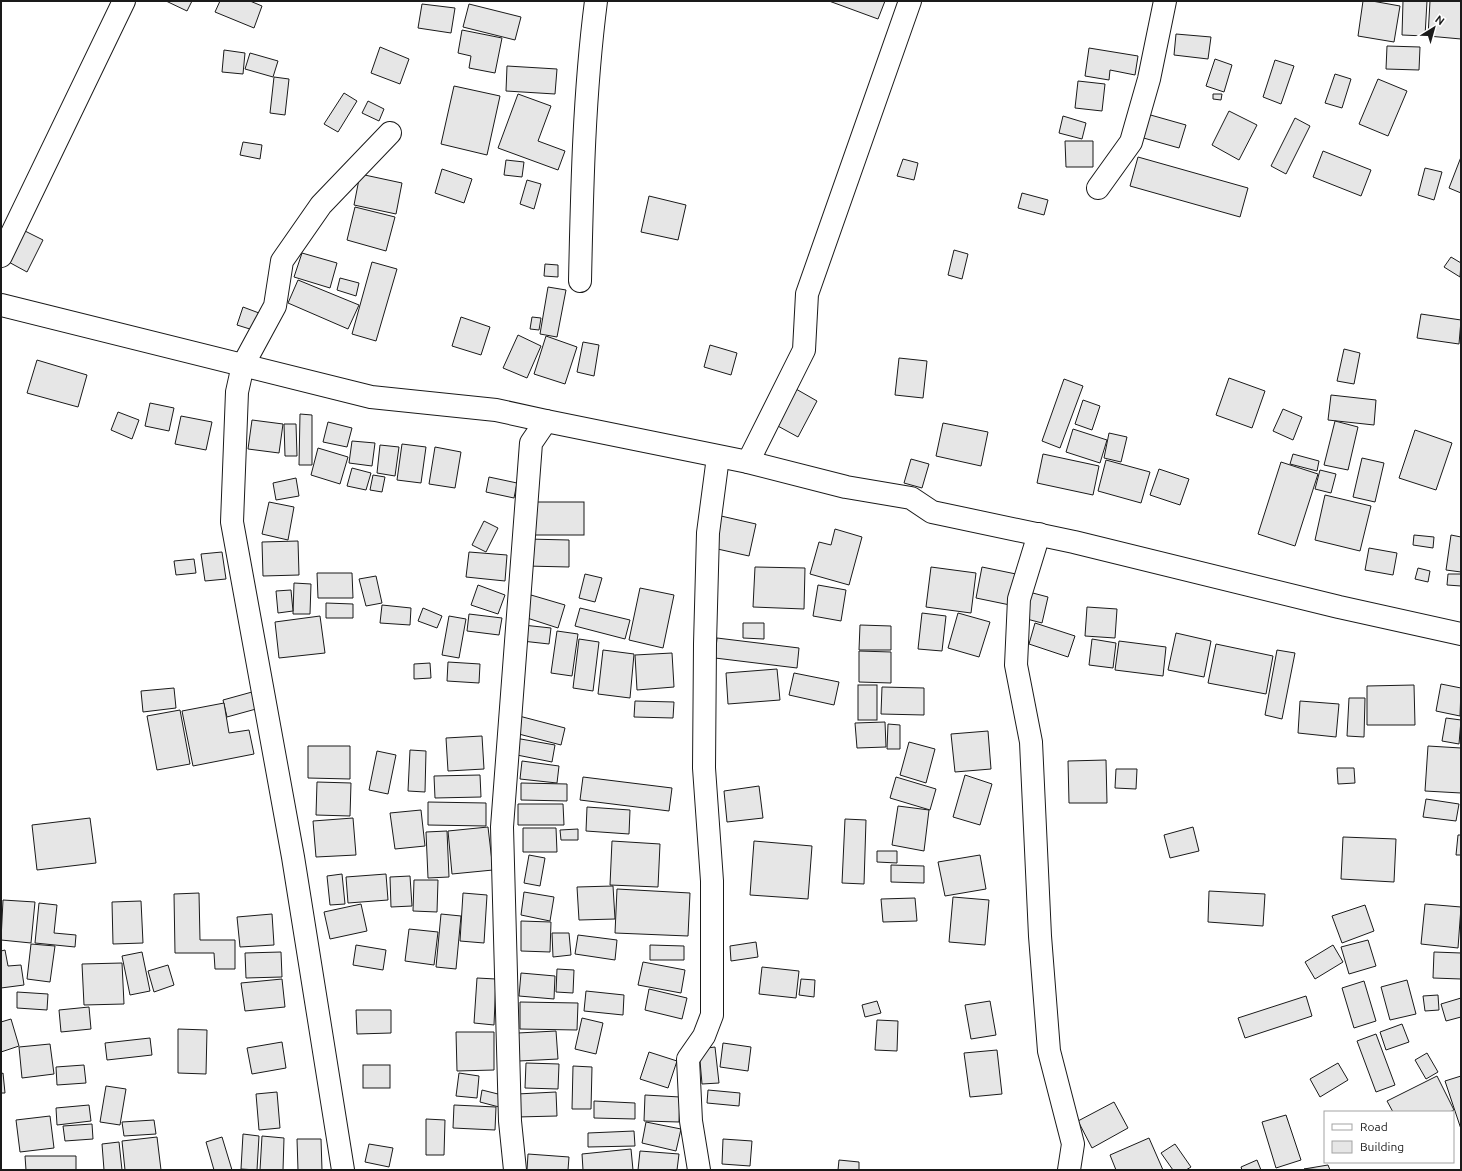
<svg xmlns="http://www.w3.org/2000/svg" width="1462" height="1171" font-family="Ubuntu,sans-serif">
<rect width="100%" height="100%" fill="#fff"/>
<g fill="#e6e6e6" stroke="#1a1a1a">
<path d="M166 1H192L187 11Z"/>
<path d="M220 1H250L262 6 254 28 215 12Z"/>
<path d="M829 1H885L878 19Z"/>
<path d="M1363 1H1372L1400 6 1394 42 1358 36Z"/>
<path d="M1403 1H1427L1425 36 1402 35Z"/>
<path d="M1430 1H1461V39L1428 36Z"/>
<path d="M422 4 455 8 451 33 418 28Z"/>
<path d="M469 4 521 17 515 40 463 27Z"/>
<path d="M462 30 502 38 495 73 469 68 471 56 458 53Z"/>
<path d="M1176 34 1211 37 1208 59 1174 55Z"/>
<path d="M1387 46 1420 47 1419 70 1386 69Z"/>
<path d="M380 47 409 59 400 84 371 73Z"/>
<path d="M1089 48 1138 56 1135 75 1110 70 1109 80 1085 76Z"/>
<path d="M224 50 245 53 243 74 222 72Z"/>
<path d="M250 53 278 61 273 77 245 69Z"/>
<path d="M1215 59 1232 65 1224 92 1206 86Z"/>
<path d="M1275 60 1294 66 1281 104 1263 97Z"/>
<path d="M507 66 557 69 555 94 506 91Z"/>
<path d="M1335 74 1351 79 1342 108 1325 103Z"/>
<path d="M274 77 289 79 285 115 270 113Z"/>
<path d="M1378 79 1407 91 1388 136 1359 124Z"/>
<path d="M1078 81 1105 84 1102 111 1075 108Z"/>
<path d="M454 86 500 96 487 155 441 144Z"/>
<path d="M344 93 357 101 338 132 324 124Z"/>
<path d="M518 94 551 106 538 141 565 151 558 170 498 148Z"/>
<path d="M1213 94H1222L1221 100 1213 99Z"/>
<path d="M368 101 384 109 379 121 362 113Z"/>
<path d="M1229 111 1257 125 1239 160 1212 145Z"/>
<path d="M1147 114 1186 125 1179 148 1140 137Z"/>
<path d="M1063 116 1086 123 1082 139 1059 133Z"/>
<path d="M1295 118 1310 126 1286 174 1271 166Z"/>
<path d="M1065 141H1093V167H1066Z"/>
<path d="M243 142 262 145 260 159 240 155Z"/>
<path d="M1323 151 1371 170 1361 196 1313 177Z"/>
<path d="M1138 157 1248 188 1240 217 1130 186Z"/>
<path d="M1461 157V193L1449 188Z"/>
<path d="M903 159 918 163 914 180 897 176Z"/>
<path d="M506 160 524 162 522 177 504 175Z"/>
<path d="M1425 168 1442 172 1434 200 1418 195Z"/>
<path d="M442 169 472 179 464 203 435 193Z"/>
<path d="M360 174 402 183 396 214 354 205Z"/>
<path d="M527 180 541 184 534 209 520 204Z"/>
<path d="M1022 193 1048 200 1044 215 1018 208Z"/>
<path d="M649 196 686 205 678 240 641 232Z"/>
<path d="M355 207 395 217 386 251 347 240Z"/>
<path d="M21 229 43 240 27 272 5 260Z"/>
<path d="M954 250 968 254 962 279 948 275Z"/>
<path d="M302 253 337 263 330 288 294 277Z"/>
<path d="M1451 257 1461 263 1460 277 1444 267Z"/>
<path d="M372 262 397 269 376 341 352 334Z"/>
<path d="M545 264 558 265V277L544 276Z"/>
<path d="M340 278 359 283 356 296 337 290Z"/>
<path d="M298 280 359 305 348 329 288 303Z"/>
<path d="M548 287 566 290 557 337 540 334Z"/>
<path d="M243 307 259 313 253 330 237 325Z"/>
<path d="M1421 314 1461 320 1459 344 1417 338Z"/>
<path d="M461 317 490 327 481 355 452 346Z"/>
<path d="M532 317 541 318 539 330 530 329Z"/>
<path d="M518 335 541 346 527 378 503 368Z"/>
<path d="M546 336 577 347 565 384 534 374Z"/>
<path d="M583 342 599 345 594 376 577 372Z"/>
<path d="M710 345 737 353 731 375 704 367Z"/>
<path d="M1344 349 1360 353 1354 384 1337 381Z"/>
<path d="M899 358 927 361 923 398 895 395Z"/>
<path d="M37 360 87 375 78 407 27 393Z"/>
<path d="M1229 378 1265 391 1252 428 1216 415Z"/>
<path d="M1064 379 1083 386 1060 448 1042 441Z"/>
<path d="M796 389 817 401 798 437 776 425Z"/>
<path d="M1331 395 1376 400 1374 425 1328 420Z"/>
<path d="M1083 400 1100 406 1092 430 1075 424Z"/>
<path d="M150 403 174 408 169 431 145 426Z"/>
<path d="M1283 409 1302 417 1293 440 1273 431Z"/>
<path d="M118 412 139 420 132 439 111 430Z"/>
<path d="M300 414 312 415V465H299Z"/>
<path d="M181 416 212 422 206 450 175 444Z"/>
<path d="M252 420 283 424 279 453 248 449Z"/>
<path d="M1335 421 1358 427 1348 470 1324 465Z"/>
<path d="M328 422 352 428 347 447 323 442Z"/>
<path d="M943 423 988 432 981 466 936 456Z"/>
<path d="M284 424H296L297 456H285Z"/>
<path d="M1073 429 1107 440 1100 463 1066 452Z"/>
<path d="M1415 430 1452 443 1436 490 1399 478Z"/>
<path d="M1109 433 1127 437 1121 462 1104 458Z"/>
<path d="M352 441 375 443 372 466 349 463Z"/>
<path d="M402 444 426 447 421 483 397 480Z"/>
<path d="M380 445 399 447 395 476 377 473Z"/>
<path d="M435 447 461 452 455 488 429 484Z"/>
<path d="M318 448 348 457 340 484 311 475Z"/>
<path d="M1043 454 1099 466 1093 495 1037 483Z"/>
<path d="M1293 454 1319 461 1317 471 1290 464Z"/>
<path d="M1362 458 1384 463 1375 502 1353 497Z"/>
<path d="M911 459 929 464 922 488 904 483Z"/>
<path d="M1106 460 1150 472 1141 503 1098 491Z"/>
<path d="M1281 462 1318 474 1295 546 1258 534Z"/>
<path d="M352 468 371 473 366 490 347 486Z"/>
<path d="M1159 469 1189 479 1180 505 1150 495Z"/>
<path d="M1320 470 1336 474 1331 493 1315 489Z"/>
<path d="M373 475 385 477 382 492 370 490Z"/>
<path d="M489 477 517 483 514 498 486 492Z"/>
<path d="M296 478 299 496 276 500 273 483Z"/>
<path d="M1325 495 1371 506 1360 551 1315 540Z"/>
<path d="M269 502 294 507 288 540 262 534Z"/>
<rect x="530" y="502" width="54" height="33"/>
<path d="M721 516 756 524 749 556 713 548Z"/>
<path d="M484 521 498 528 486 552 472 545Z"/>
<path d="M835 529 862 537 849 585 810 574 819 542 831 545Z"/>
<path d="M1414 535 1434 537 1433 548 1413 545Z"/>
<path d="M1451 535 1461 537V572L1446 570Z"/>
<path d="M527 539 569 540V567L526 566Z"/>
<path d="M298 541 299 575 263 576 262 542Z"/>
<path d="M1369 548 1397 553 1393 575 1365 570Z"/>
<path d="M222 552 226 579 205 581 201 554Z"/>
<path d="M469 552 507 555 505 581 466 577Z"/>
<path d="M194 559 196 573 176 575 174 561Z"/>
<path d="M755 567 805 568 804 609 753 607Z"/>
<path d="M931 567 976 573 971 613 926 607Z"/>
<path d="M982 567 1016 574 1010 605 976 598Z"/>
<path d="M1418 568 1430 571 1428 582 1415 579Z"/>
<path d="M317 573H352L353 598H318Z"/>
<path d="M585 574 602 578 595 602 579 598Z"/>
<path d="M1448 574H1461V586L1447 585Z"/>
<path d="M376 576 382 603 366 606 359 579Z"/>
<path d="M294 583 311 584 310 614H293Z"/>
<path d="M478 585 505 595 498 614 471 605Z"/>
<path d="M818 585 846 590 841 621 813 616Z"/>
<path d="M640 588 674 595 663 648 629 640Z"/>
<path d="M291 590 293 611 278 613 276 591Z"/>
<path d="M1029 592 1048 597 1042 623 1023 618Z"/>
<path d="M531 595 565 605 558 628 524 617Z"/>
<path d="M326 603 353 604V618H326Z"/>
<path d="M382 605 411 608 410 625 380 623Z"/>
<path d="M1087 607 1117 609 1115 638 1085 636Z"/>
<path d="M423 608 442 616 437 628 418 621Z"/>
<path d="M580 608 630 620 625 639 575 626Z"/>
<path d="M922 613 946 616 942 651 918 649Z"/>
<path d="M958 613 990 622 979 657 948 648Z"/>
<path d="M469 614 502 618 499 635 467 631Z"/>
<path d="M320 616 325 653 279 658 275 622Z"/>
<path d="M449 616 466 619 459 658 442 655Z"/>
<path d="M743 623H764V639L743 638Z"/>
<path d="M1035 623 1075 636 1068 657 1029 644Z"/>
<path d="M523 625 551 628 549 644 522 641Z"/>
<path d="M860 625 891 626V650H859Z"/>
<path d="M557 631 578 634 572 676 551 673Z"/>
<path d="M1176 633 1211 641 1204 677 1168 670Z"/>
<path d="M717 638 799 648 797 668 715 658Z"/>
<path d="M579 639 599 642 593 691 573 688Z"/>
<path d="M1092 639 1116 643 1113 668 1089 665Z"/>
<path d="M1119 641 1166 647 1163 676 1115 670Z"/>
<path d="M1216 644 1273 656 1266 694 1208 683Z"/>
<path d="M603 650 634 654 630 698 598 694Z"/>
<path d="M1277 650 1295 653 1282 719 1265 715Z"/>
<path d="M859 651 891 652V683L859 682Z"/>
<path d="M672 653 674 687 637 690 635 655Z"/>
<path d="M448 662 480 664 479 683 447 681Z"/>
<path d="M430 663 431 678 414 679V664Z"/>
<path d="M777 669 780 700 728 704 726 673Z"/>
<path d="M794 673 839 682 834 705 789 695Z"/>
<path d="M1441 684 1461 688 1460 716 1436 711Z"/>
<rect x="858" y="685" width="19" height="35"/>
<path d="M1414 685 1415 725H1367V686Z"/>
<path d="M882 687 924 688V715L881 714Z"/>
<path d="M174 688 176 708 143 712 141 691Z"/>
<path d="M252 692 256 709 227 717 223 700Z"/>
<path d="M1349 698H1365L1364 737 1347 736Z"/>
<path d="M635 701 674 702 673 718 634 717Z"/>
<path d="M1300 701 1339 704 1336 737 1298 733Z"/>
<path d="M224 703 229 733 249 730 254 754 193 766 182 711Z"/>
<path d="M180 710 190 764 157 770 147 716Z"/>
<path d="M519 716 565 728 561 745 515 733Z"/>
<path d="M1446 718 1461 720 1459 744 1442 741Z"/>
<path d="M885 722 886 747 857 748 855 723Z"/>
<path d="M888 724 900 725V749H887Z"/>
<path d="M988 731 991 769 955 772 951 734Z"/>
<path d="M482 736 484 769 448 771 446 738Z"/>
<path d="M515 738 555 745 552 762 512 754Z"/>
<path d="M909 742 935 749 926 783 900 775Z"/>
<path d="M308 746H350V779L308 778Z"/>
<path d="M1428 746 1461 748V793L1425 791Z"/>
<path d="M410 750 426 751 425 792 408 791Z"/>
<path d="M377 751 396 755 388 794 369 790Z"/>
<path d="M1106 760 1107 803H1069L1068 761Z"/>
<path d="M522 761 559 766 557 783 520 779Z"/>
<path d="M1337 768H1354L1355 783 1338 784Z"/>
<path d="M1116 769H1137L1136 789 1115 788Z"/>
<path d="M480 775 481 797 435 798 434 776Z"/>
<path d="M965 775 992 784 980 825 953 817Z"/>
<path d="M583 777 672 788 669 811 580 800Z"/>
<path d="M896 777 936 789 930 810 890 798Z"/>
<path d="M317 782 351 783 350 816 316 815Z"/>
<path d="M521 783 567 784V801L521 800Z"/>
<path d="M759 786 763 818 727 822 724 791Z"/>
<path d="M1426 799 1459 804 1456 821 1423 817Z"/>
<path d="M428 802 486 803V826L428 825Z"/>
<path d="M518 804H563L564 825H518Z"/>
<path d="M898 806 929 810 924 851 892 845Z"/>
<path d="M587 807 630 810 629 834 586 831Z"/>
<path d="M421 810 425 846 395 849 390 813Z"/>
<path d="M90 818 96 863 37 870 32 825Z"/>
<path d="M353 818 356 855 316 857 313 821Z"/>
<path d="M845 819 866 820 864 884 842 883Z"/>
<path d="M488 827 493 870 452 874 448 831Z"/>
<path d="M1193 827 1199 851 1170 858 1164 835Z"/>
<path d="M523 828H556L557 852H523Z"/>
<path d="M578 829V840H561L560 830Z"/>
<path d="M447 831 449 877 428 878 426 832Z"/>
<path d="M1458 835H1461V855H1456Z"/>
<path d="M1343 837 1396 839 1394 882 1341 879Z"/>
<path d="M612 841 660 844 658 887 610 885Z"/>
<path d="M754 841 812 846 808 899 750 895Z"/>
<path d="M877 851H897V863L877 862Z"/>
<path d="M529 855 545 858 540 886 524 883Z"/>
<path d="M980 855 986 889 945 896 938 862Z"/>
<path d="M891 865 924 866V883L891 882Z"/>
<path d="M342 874 345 904 330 905 327 876Z"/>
<path d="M386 874 388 900 348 903 346 877Z"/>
<path d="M410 876 412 906 391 907 390 877Z"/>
<path d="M414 880H438L437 912 413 911Z"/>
<path d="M613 886 615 919 579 920 577 887Z"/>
<path d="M617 889 690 893 688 936 615 933Z"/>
<path d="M1209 891 1265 894 1263 926 1208 922Z"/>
<path d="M524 892 554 897 550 921 521 915Z"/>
<path d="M199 893 200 940H235V969H215L214 953H175L174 894Z"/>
<path d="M463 893 487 895 484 943 460 941Z"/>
<path d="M953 897 989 900 985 945 949 942Z"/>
<path d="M915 898 917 921 883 922 881 899Z"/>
<path d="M3 900 35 902 31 943 1 940Z"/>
<path d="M141 901 143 943 113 944 112 902Z"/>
<path d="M39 903 57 905 54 933 76 935 75 947 35 943Z"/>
<path d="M361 904 367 931 330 939 324 912Z"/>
<path d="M1425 904 1461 907 1458 948 1421 944Z"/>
<path d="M1365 905 1374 931 1342 943 1332 916Z"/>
<path d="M272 914 274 945 240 947 237 917Z"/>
<path d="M441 914 461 916 456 969 436 967Z"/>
<path d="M521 921 551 922 550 952 521 951Z"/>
<path d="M409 929 438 932 434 965 405 961Z"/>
<path d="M552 933H569L571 955 553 957Z"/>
<path d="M578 935 617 940 615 960 575 954Z"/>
<path d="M1368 940 1376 966 1349 974 1341 947Z"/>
<path d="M756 942 758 957 731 961 730 946Z"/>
<path d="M31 944 55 946 50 982 27 979Z"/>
<path d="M356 945 386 950 383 970 353 965Z"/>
<path d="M650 945 684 946V960H650Z"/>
<path d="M1333 945 1343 962 1315 979 1305 962Z"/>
<path d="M5 950 8 966 21 965 24 985 1 988V951Z"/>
<path d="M142 952 150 991 130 995 122 956Z"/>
<path d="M281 952 282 977 246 978 245 953Z"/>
<path d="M1434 952 1461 953V979L1433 978Z"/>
<path d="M643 962 685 970 681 993 638 985Z"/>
<path d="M122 963 124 1004 84 1005 82 964Z"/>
<path d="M168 965 174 985 154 992 148 971Z"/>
<path d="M762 967 799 971 796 998 759 994Z"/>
<path d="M557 969 574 970 573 993 556 992Z"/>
<path d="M521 973 555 976 554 999 519 996Z"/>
<path d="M477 978 496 979 494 1025 474 1023Z"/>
<path d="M282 979 285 1007 245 1011 241 983Z"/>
<path d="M801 979 815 980 814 997 799 995Z"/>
<path d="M1407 980 1416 1014 1390 1020 1381 987Z"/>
<path d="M1364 981 1376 1021 1354 1028 1342 988Z"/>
<path d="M649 989 687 998 682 1019 645 1010Z"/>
<path d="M586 991 624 995 623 1015 584 1011Z"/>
<path d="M17 992 48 994 47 1010 17 1008Z"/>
<path d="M1438 995 1439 1010 1425 1011 1423 996Z"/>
<path d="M1306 996 1312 1016 1245 1038 1238 1018Z"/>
<path d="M1461 998V1017L1446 1021 1441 1004Z"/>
<path d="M877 1001 881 1013 865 1017 862 1005Z"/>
<path d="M990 1001 996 1035 971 1039 965 1005Z"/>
<path d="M520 1002 578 1003 577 1030 520 1029Z"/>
<path d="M89 1007 91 1029 61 1032 59 1010Z"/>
<path d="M356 1010H391V1033L357 1034Z"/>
<path d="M582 1018 603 1023 596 1054 575 1049Z"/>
<path d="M11 1019 19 1046 1 1052V1022Z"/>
<path d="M877 1020 898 1021 897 1051 875 1050Z"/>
<path d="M1402 1024 1409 1042 1386 1050 1380 1032Z"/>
<path d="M178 1029 207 1030 206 1074 178 1073Z"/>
<path d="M556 1031 558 1059 519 1061 518 1033Z"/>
<path d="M456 1032H494V1070L457 1071Z"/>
<path d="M1376 1034 1395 1085 1376 1092 1357 1041Z"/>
<path d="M150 1038 152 1055 107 1060 105 1043Z"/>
<path d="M282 1042 286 1068 252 1074 247 1048Z"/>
<path d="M723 1043 751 1047 748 1071 720 1067Z"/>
<path d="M50 1044 54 1074 22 1078 19 1047Z"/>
<path d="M715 1047 719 1083 702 1084 699 1049Z"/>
<path d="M997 1050 1002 1094 970 1097 964 1053Z"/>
<path d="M649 1052 677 1061 668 1088 640 1079Z"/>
<path d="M1427 1053 1438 1072 1426 1079 1415 1060Z"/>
<path d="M526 1063 559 1064 558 1089 525 1088Z"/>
<path d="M1338 1063 1348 1080 1320 1097 1310 1079Z"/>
<path d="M84 1065 86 1083 57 1085 56 1067Z"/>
<rect x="363" y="1065" width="27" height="23"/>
<path d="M573 1066 592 1067 591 1109H572Z"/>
<path d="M3 1073 5 1093H1V1074Z"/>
<path d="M459 1073 479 1076 477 1098 456 1096Z"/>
<path d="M1437 1076 1454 1110 1450 1112H1393L1387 1101Z"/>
<path d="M1461 1076V1129L1445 1081Z"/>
<path d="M106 1086 126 1089 120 1125 100 1122Z"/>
<path d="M482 1090 502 1095 499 1107 480 1102Z"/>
<path d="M708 1090 740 1093 739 1106 707 1103Z"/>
<path d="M277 1092 280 1128 259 1130 256 1094Z"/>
<path d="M556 1092 557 1116 517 1117V1094Z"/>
<path d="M645 1095 680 1097 679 1122 644 1121Z"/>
<path d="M594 1101 635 1103V1119L594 1118Z"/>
<path d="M1114 1102 1128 1128 1092 1148 1078 1121Z"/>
<path d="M89 1105 91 1121 57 1125 56 1108Z"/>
<path d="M454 1105 496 1107 495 1130 453 1128Z"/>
<path d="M1286 1115 1301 1160 1276 1168 1262 1122Z"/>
<path d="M50 1116 54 1148 20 1152 16 1120Z"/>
<path d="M426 1119 445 1120 444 1155H426Z"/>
<path d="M154 1120 156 1134 124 1136 122 1122Z"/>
<path d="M646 1122 681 1129 676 1151 642 1143Z"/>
<path d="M92 1124 93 1139 65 1141 63 1126Z"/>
<path d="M634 1131 635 1146 588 1147V1133Z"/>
<path d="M243 1134 259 1136 257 1170 241 1169Z"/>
<path d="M262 1136 284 1138 283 1170H260Z"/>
<path d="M157 1137 161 1170H125L122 1141Z"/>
<path d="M222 1137 232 1170H214L206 1142Z"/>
<path d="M1149 1138 1163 1170H1116L1110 1155Z"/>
<path d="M297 1139H321L322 1170H298Z"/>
<path d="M723 1139 752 1141 750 1166 722 1164Z"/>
<path d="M119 1142 122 1170H104L102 1144Z"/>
<path d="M369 1144 393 1148 389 1167 365 1162Z"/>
<path d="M1175 1144 1191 1167 1186 1170H1173L1161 1153Z"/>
<path d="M631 1149 633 1170H583L582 1154Z"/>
<path d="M640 1151 679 1154 677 1170H638Z"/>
<path d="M528 1154 569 1157 568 1170H527Z"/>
<path d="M25 1156H76V1170H26Z"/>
<path d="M839 1160 859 1162V1170H838Z"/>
<path d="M1257 1160 1261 1170H1242L1241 1167Z"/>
<path d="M1328 1165 1330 1170 1304 1169Z"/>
</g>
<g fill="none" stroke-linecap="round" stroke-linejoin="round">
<defs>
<g id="minor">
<path d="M1098 188 1131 142 1149 79 1165 1"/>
<path d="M1 256 124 1"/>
<path d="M580 281C582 187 584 94 596 1"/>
<path d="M1 305 371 397 496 410 546 421 748 462 804 350 807 294 910 1"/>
<path d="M748 462 846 487 911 498 932 512 1074 542 1339 607 1461 634"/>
<path d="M1039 534 1019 599 1016 665 1031 742 1040 936 1049 1051 1073 1144 1069 1170"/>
<path d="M343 1170 293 857 232 522 237 392 243 365 275 306 282 261 321 205 390 133"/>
<path d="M515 1170 510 1121 502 827 531 443 546 421"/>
<path d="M699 1170 691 1121 688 1059 704 1036 712 1015V881L704 768 705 644 708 533 718 457"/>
</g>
</defs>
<use href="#minor" stroke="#1a1a1a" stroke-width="24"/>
<use href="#minor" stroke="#fff" stroke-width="22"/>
</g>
<rect width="1462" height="1171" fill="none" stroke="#1a1a1a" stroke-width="4"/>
<rect x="1324" y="1111" width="130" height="52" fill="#ffffff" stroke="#a3a3a3"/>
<rect x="1332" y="1124" width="20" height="6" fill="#ffffff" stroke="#a3a3a3"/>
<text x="1360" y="1131" font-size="12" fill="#1a1a1a">Road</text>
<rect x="1332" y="1141" width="20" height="12" fill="#e6e6e6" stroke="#a3a3a3"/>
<text x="1360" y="1151" font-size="12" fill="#1a1a1a">Building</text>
<g transform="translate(1434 28) rotate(37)" stroke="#ffffff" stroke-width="3" paint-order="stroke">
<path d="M0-3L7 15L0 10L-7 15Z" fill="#1a1a1a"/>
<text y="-6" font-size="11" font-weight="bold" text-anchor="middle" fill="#1a1a1a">N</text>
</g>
</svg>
